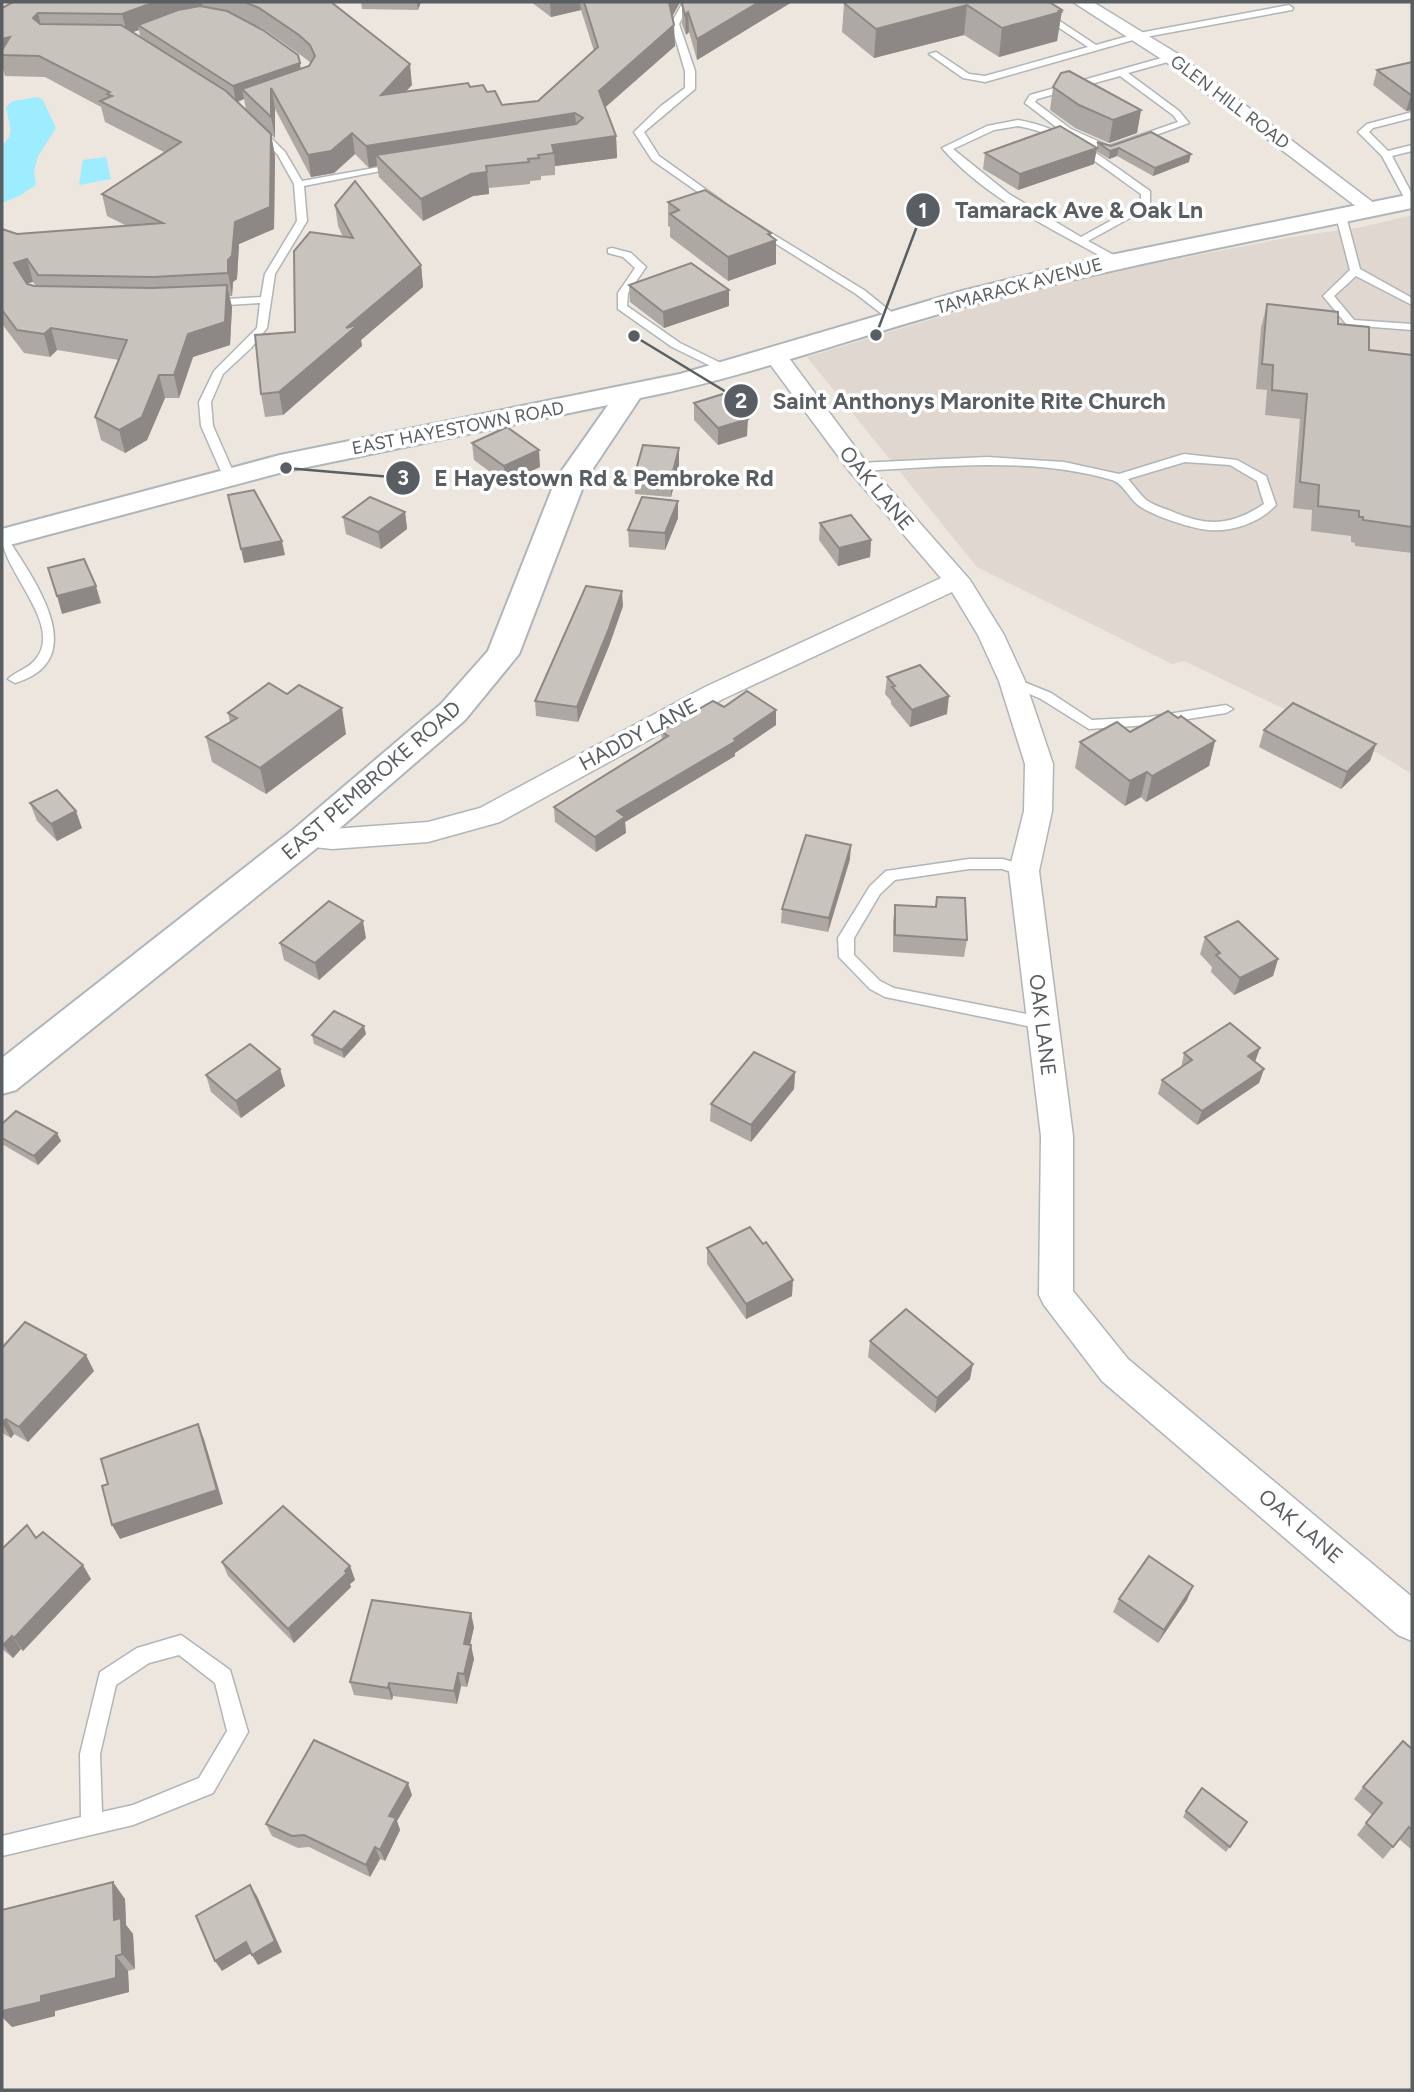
<svg xmlns="http://www.w3.org/2000/svg" width="1414" height="2092" font-family="Figtree,sans-serif">
<rect width="100%" height="100%" fill="#ece6df"/>
<path fill="#dfd7d0" d="M1412 215V774L1379 754 1184 661 1172 664 977 567 807 357 1018 293 1069 280 1291 237 1362 227Z"/>
<g fill="#9decff">
<path d="M38 97 43 100 56 128 38 156 34 171 36 185 19 196 2 203V145C17 134 8 123 6 107L13 101Z"/>
<path d="M106 157 111 179 79 185 83 160Z"/>
</g>
<g fill="none" stroke-linecap="round" stroke-linejoin="round">
<defs>
<g id="lane">
<path d="M683 2H691L679 24 695 71V89L644 132 659 156 722 201 723 203 718 206 652 160 634 132 661 106 685 88V71L671 24Z"/>
<path d="M1289 5 1293 8 1292 10 1140 38 985 82 963 78 929 54 936 52 969 74 985 76 1088 47 1046 19V15L1049 14 1096 45 1139 33Z"/>
<path d="M1172 55 1177 58 1175 60 1128 73 1179 111 1189 123 1109 152 1085 144 1064 133 1025 103 1030 95ZM1120 76 1173 115 1178 122 1109 146 1071 129 1035 102 1037 99Z"/>
<path d="M1412 112V118L1373 128 1369 132 1388 151 1412 145V151L1392 156 1412 194 1411 204 1406 201 1382 156 1358 132 1367 124Z"/>
<path d="M1018 120C1067 128 1110 163 1150 191V207L1088 241 1121 259V263H1113C1055 230 987 200 942 148L987 126ZM1018 126C1063 133 1105 169 1141 194V204L1081 237 1009 194 953 149 994 130Z"/>
<path d="M258 125 285 152 302 181 396 164 401 167 304 186 307 221 275 274 267 328 251 348 223 374 211 402 213 426 235 476 229 480 223 476 201 426 199 402 214 371 257 328 260 303 211 306 206 303 211 300 261 297 265 274 297 221 294 184 278 155 253 128Z"/>
<path d="M1341 213 1346 216 1360 269 1412 298V305L1356 276 1334 296 1354 320 1412 324V330L1347 325 1323 296 1350 270 1336 216Z"/>
<path d="M758 225 864 290 900 319 891 321 856 294 754 230 753 228Z"/>
<path d="M612 248 631 253 646 267 628 293 627 306 680 343 729 367V371H721L672 347 618 309V293L635 268 623 257 608 253V249Z"/>
<path d="M1184 454 1237 460 1266 476 1276 505C1259 523 1232 532 1208 530 1190 528 1153 516 1138 505 1129 498 1123 483 1112 480 1030 456 942 467 858 471L852 467 858 463 987 457 1064 462 1119 474ZM1185 462 1230 465 1257 481 1264 504C1231 526 1207 527 1171 511 1163 508 1153 505 1146 500 1140 494 1134 486 1128 479Z"/>
<path d="M2 535 6 536C33 578 94 660 15 683L8 679C16 671 28 669 35 660 66 626 0 569 2 535Z"/>
<path d="M1012 677 1051 693 1092 720 1149 717 1226 705 1233 709 1226 713 1149 725 1089 729 1041 699 1007 684V678Z"/>
<path d="M969 859H1003L1029 867 1031 871 1024 876 1002 869H969L895 880 880 894 854 938V955L880 981 894 988 1042 1017 1048 1019 1050 1023 1048 1027 1042 1029 885 997 870 989 839 957 838 938 870 886 886 871Z"/>
<path d="M181 1635 230 1670 248 1732 213 1793 133 1825 2 1856V1836L81 1817 80 1754 100 1672 137 1648ZM179 1655 215 1683 227 1731 199 1778 133 1805 102 1812 100 1754 116 1685 149 1663Z"/>
</g>
<g id="street">
<path d="M1073 2H1093L1178 54 1383 210 1380 214H1366L1166 62Z"/>
<path d="M775 348 783 350 866 462 970 580 1004 635 1025 681 1053 764 1052 811 1039 871 1073 1136V1291L1128 1359 1412 1597V1641L1398 1635 1102 1381 1044 1305 1039 1295 1041 1136 1009 871 1024 811 1025 764 999 681 978 635 952 592 723 699 500 822 428 842 332 849 296 845 292 838 296 831 306 828 332 829 428 822 480 808 705 687 941 578 850 472 767 360 764 355 767 350Z"/>
</g>
<path id="secondary" d="M1412 194V208C1269 238 1124 265 982 302 868 332 756 375 640 398L586 479 519 654 465 720 318 847 16 1090 2 1094V1058L294 829 441 704 488 651 556 479 608 405 283 472 2 547V529L280 455 680 374 962 291 1101 257Z"/>
</defs>
<use href="#lane" stroke="#b0b5b8" stroke-width="3"/>
<use href="#street" stroke="#b0b5b8" stroke-width="3"/>
<use href="#secondary" stroke="#afb5b8" stroke-width="4"/>
<use href="#lane" fill="#fff" fill-rule="evenodd"/>
<use href="#street" fill="#fff" fill-rule="evenodd"/>
<use href="#secondary" fill="#fff" fill-rule="evenodd"/>
</g>
<g fill="#ada8a3" fill-rule="evenodd">
<path d="M13 2H331L412 85 406 91 470 87 487 92 502 105 538 101 594 51 581 10 551 17 531 2H680L672 16 675 46 605 107 616 136 617 158 555 166V175L541 176V180L530 181V184L489 188V194L473 196 423 221 379 177 377 166 369 168 355 154 334 173 311 177 275 109V138L271 135 275 156 274 229 239 244 237 279 233 282 232 296H229L232 307 230 345 193 357 179 398H165L147 440 125 453 101 440 95 417 119 360 57 350 50 357 24 353 2 324V229L17 234 127 226 107 216 102 194 164 152 105 122 101 107 45 77 5 76 2 65V8ZM248 22 262 28 302 56 311 63 309 66 300 69ZM139 30 140 37 133 32ZM244 99 246 109 238 102ZM33 282 36 286 27 283Z"/>
<path d="M361 2H421L418 10 362 9Z"/>
<path d="M683 2H792L697 60 689 32 686 35 682 24V4Z"/>
<path d="M1049 2 1062 10 1057 41 999 57 964 35 874 58 842 32 844 3Z"/>
<path d="M1412 62V110L1406 111 1373 85 1377 70Z"/>
<path d="M1053 87 1141 110 1137 133 1109 143 1075 128 1050 110Z"/>
<path d="M1097 142 1111 146 1189 162 1153 176 1117 156 1109 159 1096 151 1094 164 1018 190 983 169 985 153 1097 148Z"/>
<path d="M668 202 771 233V236L776 240V264L728 281 670 237V227L668 226Z"/>
<path d="M335 205 421 265 423 287 361 340 362 346 283 415 265 417 261 394 295 332 343 237 338 226Z"/>
<path d="M629 285 729 290V306L664 328 630 302Z"/>
<path d="M1267 304 1338 324 1369 350 1412 355V553L1355 546V543L1351 542V536L1311 531 1312 510 1293 508 1300 419 1265 415 1267 390 1256 389 1261 328Z"/>
<path d="M694 403 747 436 718 445 694 420Z"/>
<path d="M472 443 540 467 505 483 474 460Z"/>
<path d="M679 465 671 497 635 494 634 477Z"/>
<path d="M405 512 407 529 381 549 346 534 343 517Z"/>
<path d="M678 518 665 550 629 547 628 530Z"/>
<path d="M820 523 871 540 870 557 838 566 819 540Z"/>
<path d="M623 606 609 646 578 722 536 716 535 701Z"/>
<path d="M887 677 947 714 910 727 891 704V701L885 694Z"/>
<path d="M287 694 346 734 266 794 212 762 206 737 230 722 228 713Z"/>
<path d="M724 707 776 710V725L735 753V756L625 822 626 833 596 852 555 822 554 807 662 740 661 731Z"/>
<path d="M1178 718 1215 741 1209 766 1146 802 1141 797 1125 806 1075 768 1080 742 1130 732Z"/>
<path d="M1264 730 1376 744 1370 761 1341 789 1259 747Z"/>
<path d="M30 803 82 828 57 841 37 821Z"/>
<path d="M850 859 828 932 781 923 782 909Z"/>
<path d="M937 897 967 940 964 957 893 952V922L895 905 935 907Z"/>
<path d="M1205 937 1278 959 1273 976 1234 995 1211 972 1212 967 1200 954Z"/>
<path d="M366 938 319 980 284 960 280 943Z"/>
<path d="M366 1034 344 1058 314 1044 312 1035Z"/>
<path d="M1184 1053 1255 1062 1264 1069 1259 1083 1197 1125 1158 1094 1162 1080 1181 1068Z"/>
<path d="M280 1069 285 1086 241 1118 211 1092 206 1075Z"/>
<path d="M795 1072 794 1089 751 1142 710 1121 711 1104Z"/>
<path d="M2 1124 61 1141 38 1165 2 1144Z"/>
<path d="M707 1248 792 1296 746 1319 707 1264Z"/>
<path d="M870 1341 970 1379 935 1413 868 1357Z"/>
<path d="M2 1348 94 1371 28 1442 14 1434 11 1438 2 1433Z"/>
<path d="M36 1538 91 1579 23 1651 21 1649 13 1658 2 1649V1549Z"/>
<path d="M222 1562 350 1566 355 1580 350 1584 351 1587 294 1643 228 1576Z"/>
<path d="M1119 1599 1187 1600 1158 1643 1113 1612Z"/>
<path d="M474 1627 470 1645 474 1659 467 1687 461 1686 457 1704 393 1696 392 1700 354 1695 350 1682Z"/>
<path d="M1412 1749V1850L1399 1839 1383 1859 1357 1835 1372 1815 1354 1799 1363 1787Z"/>
<path d="M412 1795 397 1821 400 1830 385 1861 380 1859 370 1877 309 1847 298 1848 272 1836 266 1824Z"/>
<path d="M1186 1811 1247 1822 1226 1852 1183 1817Z"/>
<path d="M125 1899 126 1925 133 1934 135 1969 128 1971 129 1992 55 2011V2016L12 2027Z"/>
</g>
<g fill="#8d8885">
<path d="M155 2H202L203 10 138 25 139 30 127 34 122 14Z"/>
<path d="M417 2H421L418 10Z"/>
<path d="M550 2H580L581 10 551 17Z"/>
<path d="M669 2H680L669 23Z"/>
<path d="M759 2H792L697 60V39Z"/>
<path d="M967 5 964 35 874 58 876 29Z"/>
<path d="M1062 10 1057 41 999 57 1002 28Z"/>
<path d="M688 12 689 32 686 35 685 15Z"/>
<path d="M38 13 43 34 33 18Z"/>
<path d="M674 25 675 46 600 112 599 91Z"/>
<path d="M10 37 2 55V39Z"/>
<path d="M300 63 302 79 272 90 275 109V138L271 117 242 89 244 99 236 102 233 86Z"/>
<path d="M410 64 412 85 383 116 381 95Z"/>
<path d="M1411 95H1412V110L1406 111Z"/>
<path d="M1141 110 1137 133 1109 143 1113 120Z"/>
<path d="M575 113 577 134 376 155 377 166 369 168 366 146Z"/>
<path d="M352 133 355 154 334 173 311 177 308 155Z"/>
<path d="M271 134 275 156 274 229 239 244 237 279 233 282 232 296 228 273V260L235 222Z"/>
<path d="M616 136 617 158 555 166 554 153 552 145Z"/>
<path d="M1097 148 1094 164 1018 190 1020 174Z"/>
<path d="M1119 148 1117 156 1109 159 1110 151Z"/>
<path d="M1191 154 1189 162 1153 176 1155 168Z"/>
<path d="M487 172 489 194 473 196 423 221 421 199 471 174Z"/>
<path d="M771 233V242L776 240V264L728 281V257Z"/>
<path d="M27 259 33 282 21 285 14 263Z"/>
<path d="M421 265 423 287 361 340 362 346 283 415 279 392 346 328Z"/>
<path d="M227 285 232 307 230 345 193 357 179 398 174 375 188 334Z"/>
<path d="M729 290V306L664 328 663 312Z"/>
<path d="M51 328 57 350 50 357 44 334Z"/>
<path d="M159 375 165 398 147 440 125 453 119 430Z"/>
<path d="M748 419 747 436 718 445V428Z"/>
<path d="M679 448V465L671 497V479Z"/>
<path d="M539 450 540 467 505 483 504 466Z"/>
<path d="M678 501V518L665 550V533Z"/>
<path d="M405 512 407 529 381 549 378 532Z"/>
<path d="M871 540 870 557 838 566 839 548Z"/>
<path d="M282 541 285 555 244 563 241 549Z"/>
<path d="M96 586 101 603 62 614 57 596Z"/>
<path d="M622 591 623 606 609 646 578 722 577 707Z"/>
<path d="M949 696 947 714 910 727 912 710Z"/>
<path d="M342 708 346 734 266 794 260 768Z"/>
<path d="M776 710V725L735 753V756L625 822 626 833 596 852 595 837 617 811 734 739Z"/>
<path d="M1215 741 1209 766 1146 802 1152 776Z"/>
<path d="M1376 744 1370 761 1341 789 1347 772Z"/>
<path d="M1147 772 1141 797 1125 806 1130 781Z"/>
<path d="M76 811 82 828 57 841 51 824Z"/>
<path d="M851 845 850 859 828 932 829 918Z"/>
<path d="M363 921 366 938 319 980 315 963Z"/>
<path d="M1278 959 1273 976 1234 995 1240 978Z"/>
<path d="M364 1026 366 1034 344 1058 342 1050Z"/>
<path d="M1260 1048 1255 1062 1248 1056Z"/>
<path d="M280 1069 285 1086 241 1118 236 1101Z"/>
<path d="M1264 1069 1259 1083 1197 1125 1202 1111Z"/>
<path d="M795 1072 794 1089 751 1142V1125Z"/>
<path d="M57 1133 61 1141 38 1165 34 1156Z"/>
<path d="M793 1280 792 1296 746 1319V1304Z"/>
<path d="M86 1355 94 1371 28 1442 19 1427Z"/>
<path d="M973 1364 970 1379 935 1413 937 1398Z"/>
<path d="M6 1419 14 1434 11 1438 2 1423Z"/>
<path d="M198 1424 204 1439 223 1504 120 1539 112 1525Z"/>
<path d="M83 1565 91 1579 23 1651 14 1638Z"/>
<path d="M350 1566 355 1580 350 1584 351 1587 294 1643 288 1629Z"/>
<path d="M1193 1586 1187 1600 1158 1643 1164 1630Z"/>
<path d="M471 1613 474 1627 467 1658 464 1644Z"/>
<path d="M12 1636 21 1649 13 1658 3 1645Z"/>
<path d="M471 1645 474 1659 467 1687 464 1674Z"/>
<path d="M458 1673 461 1686 457 1704 454 1691Z"/>
<path d="M389 1683 393 1696 392 1700 388 1688Z"/>
<path d="M408 1783 412 1795 397 1821 400 1830 385 1861 380 1850 389 1816Z"/>
<path d="M375 1847 380 1859 370 1877 366 1865Z"/>
<path d="M113 1882 125 1899 126 1925 133 1934 135 1969 122 1954 114 1920Z"/>
<path d="M250 1885 257 1896 282 1952 258 1965 252 1955Z"/>
<path d="M246 1942 253 1952 222 1971 215 1961Z"/>
<path d="M116 1956 128 1971 129 1992 55 2011V2016L12 2027 2 2017V1997L41 1996Z"/>
</g>
<g fill="#c9c3be" stroke="#8d8885" stroke-width="2">
<path d="M13 2H155L122 14 38 13 33 18 40 24 121 25 226 91 271 134 270 207 235 222 232 256 228 260V273L153 277 38 275 27 259 14 263 27 284 34 286 153 288 227 285 225 322 188 334 174 375H159L142 417 119 430 95 417 127 340 51 328 44 334 17 330 2 310V229L17 234 163 223 102 194 181 142 100 101 112 96 107 94 110 92 39 56 2 55V50L10 37 2 39V8Z"/>
<path d="M245 2H331L410 64 381 95 468 83 470 87 483 85 487 92 495 91 502 105 538 101 598 47 584 2H669L674 25 599 91 616 136 552 145 554 153 538 155 539 158 528 159 529 162 486 166 487 172 471 174 421 199 376 155 576 124 583 118 575 113 366 146 352 133 331 151 308 155 271 88V117L242 89 309 66 315 56 310 45 299 35 259 8Z"/>
<path d="M683 2H759L697 39 688 12 685 15 682 4Z"/>
<path d="M848 2H1049L1062 10 1059 11 1061 12 1002 28 967 5 876 29 844 3Z"/>
<path d="M200 6 227 11 263 30 298 55 300 63 233 86 138 25 178 10Z"/>
<path d="M1412 62V95H1411L1377 70Z"/>
<path d="M1069 71 1141 110 1113 120 1079 105 1053 87 1061 73Z"/>
<path d="M1060 126 1097 148 1020 174 985 153Z"/>
<path d="M1151 132 1191 154 1155 168 1119 148 1110 151 1097 142 1111 146Z"/>
<path d="M355 181 421 265 346 328 359 324 279 392 261 394 255 335 295 332 294 251 310 232 353 238 335 205Z"/>
<path d="M705 190 771 233 768 234 776 240 728 257 670 214 679 210 668 202Z"/>
<path d="M691 263 729 290 663 312 629 285Z"/>
<path d="M1267 304 1338 312V324L1369 327V350L1412 355V527L1363 520V517H1359V511L1318 506 1319 485 1300 482 1307 394 1272 390 1273 365 1262 364Z"/>
<path d="M723 394 748 419 718 428 694 403Z"/>
<path d="M507 427 539 450 504 466 472 443Z"/>
<path d="M643 445 679 448 671 479 634 477Z"/>
<path d="M254 490 282 541 241 549 228 495Z"/>
<path d="M370 497 405 512 378 532 343 517Z"/>
<path d="M642 497 678 501 665 533 628 530Z"/>
<path d="M851 515 871 540 839 548 820 523Z"/>
<path d="M84 559 96 586 57 596 48 568Z"/>
<path d="M586 586 622 591 608 631 577 707 535 701Z"/>
<path d="M920 665 949 696 912 710 892 687 895 686 887 677Z"/>
<path d="M269 683 287 694 299 685 342 708 260 768 206 737 237 718 228 713Z"/>
<path d="M747 691 776 710 734 739 736 741 617 811 625 817 595 837 554 807 668 736 661 731 713 701 724 707Z"/>
<path d="M1293 703 1376 744 1347 772 1264 730Z"/>
<path d="M1168 711 1178 718 1181 716 1215 741 1152 776 1147 772 1130 781 1080 742 1117 722 1130 732Z"/>
<path d="M57 790 76 811 51 824 30 803Z"/>
<path d="M806 835 851 845 829 918 782 909Z"/>
<path d="M937 897 965 898 967 940 895 935V905L936 907Z"/>
<path d="M329 901 363 921 315 963 280 943Z"/>
<path d="M1238 921 1278 959 1240 978 1216 955 1220 953 1205 937Z"/>
<path d="M334 1011 364 1026 342 1050 312 1035Z"/>
<path d="M1230 1023 1260 1048 1248 1056 1264 1069 1202 1111 1162 1080 1192 1060 1184 1053Z"/>
<path d="M250 1044 280 1069 236 1101 206 1075Z"/>
<path d="M754 1052 795 1072 751 1125 711 1104Z"/>
<path d="M16 1111 57 1133 34 1156 2 1138V1124Z"/>
<path d="M750 1227 763 1244 766 1242 793 1280 746 1304 707 1248Z"/>
<path d="M906 1309 973 1364 937 1398 870 1341Z"/>
<path d="M25 1322 86 1355 19 1427 6 1419 2 1423V1348Z"/>
<path d="M198 1424 217 1490 112 1525 102 1486 108 1484 101 1459Z"/>
<path d="M283 1506 350 1566 345 1571 347 1573 288 1629 222 1562Z"/>
<path d="M27 1525 36 1538 43 1532 83 1565 14 1638 12 1636 3 1645 2 1643V1549Z"/>
<path d="M1149 1556 1193 1586 1164 1630 1119 1599Z"/>
<path d="M372 1600 471 1613 464 1644 471 1645 464 1674 458 1673 454 1691 389 1683 388 1688 350 1682Z"/>
<path d="M314 1740 408 1783 389 1816 396 1818 380 1850 375 1847 366 1865 304 1835 292 1836 266 1824Z"/>
<path d="M1403 1741 1412 1749V1830L1409 1827 1393 1847 1366 1823 1382 1803 1363 1787Z"/>
<path d="M1202 1788 1247 1822 1230 1847 1186 1811Z"/>
<path d="M113 1882 114 1920 121 1918 122 1954 116 1956V1978L41 1996V2002L2 2011V1910Z"/>
<path d="M250 1885 275 1941 252 1955 246 1942 215 1961 196 1916Z"/>
</g>
<g text-anchor="middle" dominant-baseline="central" stroke-width="7" stroke-linejoin="round" paint-order="stroke">
<g font-size="18" fill="#585e61" stroke="#fff">
<text transform="translate(1230 102) rotate(37)">GLEN HILL ROAD</text>
<text transform="translate(1019 286) rotate(-15)">TAMARACK AVENUE</text>
<text transform="translate(458 428) rotate(-11)">EAST HAYESTOWN ROAD</text>
</g>
<g font-size="21" fill="#585e61" stroke="#fff">
<text transform="translate(877 488) rotate(50)">OAK LANE</text>
<text transform="translate(638 734) rotate(-28)">HADDY LANE</text>
<text transform="translate(371 780) rotate(-41)">EAST PEMBROKE ROAD</text>
<text transform="translate(1043 1025) rotate(83)">OAK LANE</text>
<text transform="translate(1301 1526) rotate(40)">OAK LANE</text>
</g>
</g>
<path fill="none" stroke="#585e61" stroke-width="2.5" d="M876 335L923 210M634 336L741 401M286 468L403 478"/>
<g fill="#585e61" stroke="#fff" stroke-width="2.5">
<circle cx="876" cy="335" r="7"/>
<circle cx="634" cy="336" r="7"/>
<circle cx="286" cy="468" r="7"/>
<circle cx="923" cy="210" r="18"/>
<circle cx="741" cy="401" r="18"/>
<circle cx="403" cy="478" r="18"/>
</g>
<g font-size="21" text-anchor="middle" font-weight="bold" fill="#fff">
<text x="923" y="218">1</text>
<text x="741" y="408">2</text>
<text x="403" y="485">3</text>
</g>
<g font-size="23" text-anchor="middle" font-weight="bold" fill="#585e61" stroke="#fff" stroke-width="7" stroke-linejoin="round" paint-order="stroke">
<text x="1079" y="218">Tamarack Ave &amp; Oak Ln</text>
<text x="969" y="409">Saint Anthonys Maronite Rite Church</text>
<text x="604" y="486">E Hayestown Rd &amp; Pembroke Rd</text>
</g>
<rect width="1414" height="2092" fill="none" stroke="#585e61" stroke-width="7"/>
</svg>
